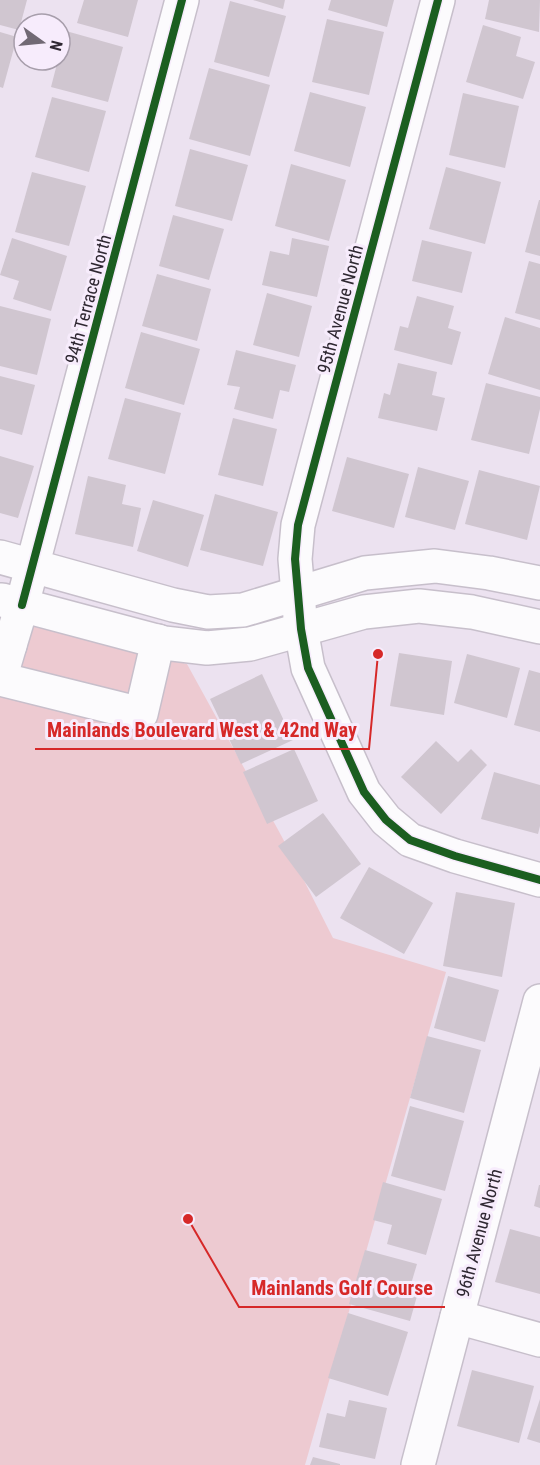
<svg xmlns="http://www.w3.org/2000/svg" width="540" height="1465" font-family="'Roboto Condensed',sans-serif">
<rect width="100%" height="100%" fill="#ece2f0"/>
<path fill="#edcad1" d="M0 617 187 664 282 837 333 938 446 972 305 1465H0Z"/>
<g fill="#d0c6d0">
<path d="M0 0H27L19 30 0 25Z"/>
<path d="M84 0H138L128 37 77 23Z"/>
<path d="M253 0H285L283 9Z"/>
<path d="M331 0H394L387 27 328 10Z"/>
<path d="M489 0H540L539 32 485 19Z"/>
<path d="M230 1 286 16 269 77 214 62Z"/>
<path d="M327 19 384 32 369 95 312 82Z"/>
<path d="M483 25 521 37 516 56 535 62 523 99 466 82Z"/>
<path d="M66 31 123 47 108 102 51 87 58 60H60Z"/>
<path d="M0 32 17 37 3 88 0 87Z"/>
<path d="M209 68 270 85 250 156 189 139Z"/>
<path d="M310 92 366 107 350 167 294 151Z"/>
<path d="M463 93 519 106 505 168 449 155Z"/>
<path d="M52 97 106 111 89 172 35 157Z"/>
<path d="M190 149 248 165 232 221 175 206Z"/>
<path d="M291 164 346 180 329 241 275 226Z"/>
<path d="M446 167 501 182 485 244 429 229Z"/>
<path d="M32 172 86 186 69 246 15 232Z"/>
<path d="M539 200H540V256L525 252Z"/>
<path d="M173 215 224 229 209 280 159 266Z"/>
<path d="M12 238 67 256 51 311 13 299 19 281 0 275Z"/>
<path d="M292 238 329 246 317 297 262 285 270 251 289 255Z"/>
<path d="M422 240 472 252 462 293 412 281Z"/>
<path d="M529 261 540 264V320L515 313Z"/>
<path d="M157 274 211 289 197 341 142 326Z"/>
<path d="M267 293 312 306 299 357 253 345Z"/>
<path d="M417 296 454 306 448 328 461 332 452 365 394 350 400 326 408 328Z"/>
<path d="M0 306 51 319 37 375 0 366Z"/>
<path d="M505 317 540 328V390L488 374Z"/>
<path d="M141 332 200 349 184 405 125 388Z"/>
<path d="M236 350 296 365 289 392 280 390 273 419 234 409 240 387 227 385Z"/>
<path d="M398 363 437 372 432 395 445 398 437 431 378 418 384 393 390 395Z"/>
<path d="M0 376 35 385 22 435 0 429Z"/>
<path d="M486 383 540 397V409L529 454 471 440Z"/>
<path d="M125 398 181 413 165 474 108 459Z"/>
<path d="M233 418 277 429 263 486 218 475Z"/>
<path d="M0 456 34 466 18 518 0 513Z"/>
<path d="M347 457 409 474 394 528 332 511Z"/>
<path d="M418 467 469 481 455 530 405 517Z"/>
<path d="M479 470 540 486 527 540 465 524Z"/>
<path d="M88 476 126 485 122 504 141 508 133 547 75 534Z"/>
<path d="M215 494 278 512 263 566 200 550Z"/>
<path d="M153 500 204 515 188 567 137 551Z"/>
<path d="M399 653 452 661 444 715 390 706Z"/>
<path d="M467 654 520 668 507 718 454 703Z"/>
<path d="M529 670 540 673V732L514 725Z"/>
<path d="M262 674 293 740 241 764 210 699Z"/>
<path d="M436 741 458 762 471 749 487 765 441 814 401 777Z"/>
<path d="M294 749 318 801 267 824 243 772Z"/>
<path d="M494 772 540 785V826L538 834 481 819Z"/>
<path d="M323 813 361 864 316 897 278 846Z"/>
<path d="M369 867 433 903 404 954 340 918Z"/>
<path d="M456 892 515 903 502 977 443 966Z"/>
<path d="M448 976 499 990 485 1042 434 1028Z"/>
<path d="M427 1036 481 1050 464 1113 410 1098Z"/>
<path d="M410 1106 464 1121 445 1191 391 1176Z"/>
<path d="M383 1182 442 1199 426 1255 387 1244 392 1225 373 1220Z"/>
<path d="M539 1185H540V1208L534 1206Z"/>
<path d="M510 1229 540 1237V1294L495 1282Z"/>
<path d="M365 1250 417 1264 408 1294 417 1296 410 1321 349 1304Z"/>
<path d="M348 1313 408 1332 388 1396 328 1378Z"/>
<path d="M472 1370 534 1386 519 1443 457 1426Z"/>
<path d="M540 1399V1443L527 1439Z"/>
<path d="M349 1400 387 1408 375 1459 319 1447 327 1413 345 1417Z"/>
<path d="M313 1457 340 1464V1465H310Z"/>
</g>
<g fill="none" stroke-linecap="round" stroke-linejoin="round">
<defs>
<g id="minor">
<path d="M438 0 298 525 295 559 301 629 308 668 364 792 386 820 410 840 455 856 540 880"/>
<path d="M0 557 173 605 208 612 243 610 365 573 435 566 489 573 540 583"/>
<path d="M2 600 164 643 207 648 250 644 364 612 419 606 472 612 540 627"/>
<path d="M0 642 10 645 22 605 182 0"/>
<path d="M10 645 0 679 141 714 158 641"/>
<path d="M457 1317 540 1340"/>
<path d="M418 1465 540 1001"/>
</g>
</defs>
<use href="#minor" stroke="#c7bfcb" stroke-width="36"/>
<use href="#minor" stroke="#fcfbfd" stroke-width="33"/>
<defs>
<g id="cycleway">
<path d="M438 0 298 525 295 559 301 629 308 668 364 792 386 820 410 840 455 856 540 880"/>
<path d="M22 605 182 0"/>
</g>
</defs>
<use href="#cycleway" stroke="#f7ecfc" stroke-width="11"/>
<use href="#cycleway" stroke="#1b5e20" stroke-width="8"/>
</g>
<g text-anchor="middle" dominant-baseline="central" stroke-width="6" stroke-linejoin="round" paint-order="stroke">
<g font-size="18" fill="#2f2832" stroke="#f7ecfc">
<text transform="translate(88 299) rotate(-75)">94th Terrace North</text>
<text transform="translate(340 309) rotate(-75)">95th Avenue North</text>
<text transform="translate(479 1233) rotate(-75)">96th Avenue North</text>
</g>
</g>
<path fill="none" stroke="#d62828" stroke-width="2" d="M378 654L369 749H35M188 1219L239 1307H445"/>
<g fill="#d62828" stroke="#f7ecfc" stroke-width="2">
<circle cx="378" cy="654" r="6"/>
<circle cx="188" cy="1219" r="6"/>
</g>
<g font-size="20" text-anchor="middle" font-weight="bold" fill="#d62828" stroke="#f7ecfc" stroke-width="6" stroke-linejoin="round" paint-order="stroke">
<text x="202" y="737">Mainlands Boulevard West &amp; 42nd Way</text>
<text x="342" y="1295">Mainlands Golf Course</text>
</g>
<g transform="translate(42 42) rotate(105)"><circle r="28" fill="#f7ecfc" stroke="#a79eab" stroke-width="1.5"/>
<path d="M0-4.5L10 22L0 15L-10 22Z" fill="#716974"/>
<text y="-9" font-size="16" font-weight="bold" text-anchor="middle" fill="#2f2832">N</text>
</g>
</svg>
